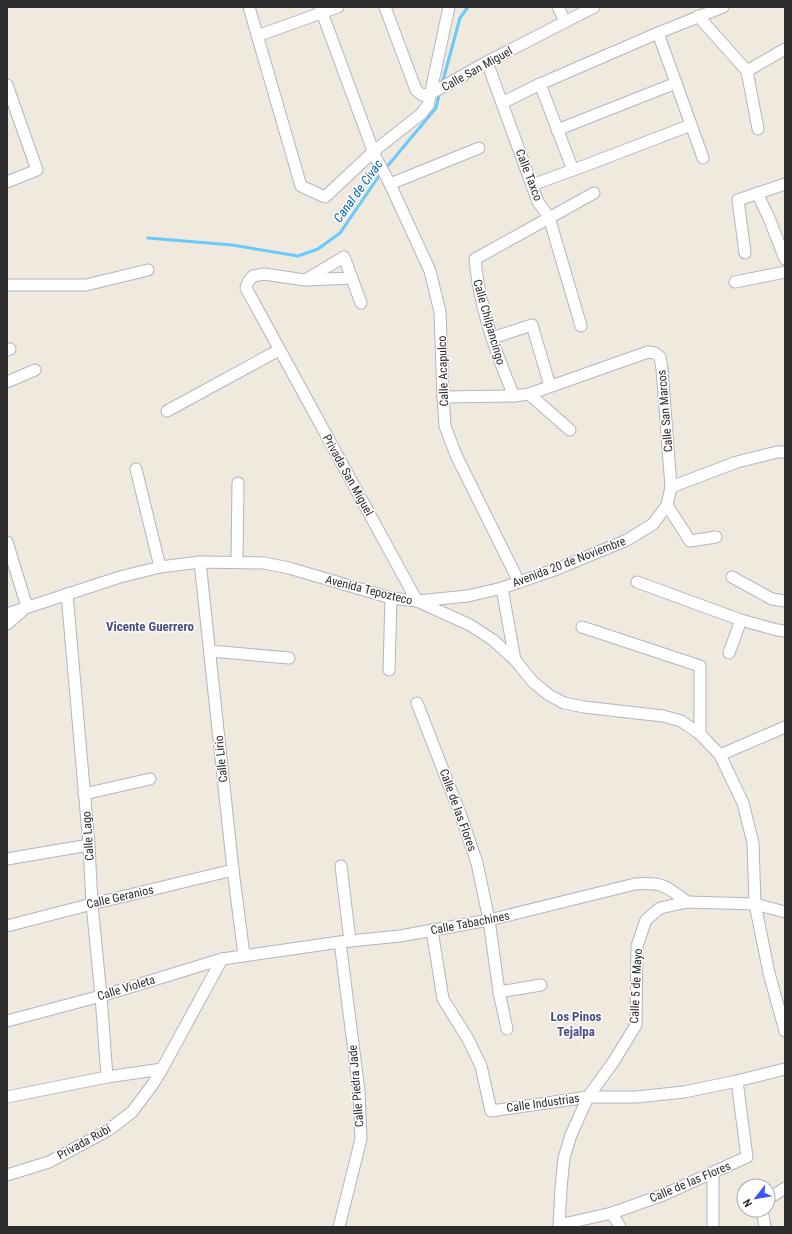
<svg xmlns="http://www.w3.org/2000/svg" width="792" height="1234" font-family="'Roboto Condensed',sans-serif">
<rect width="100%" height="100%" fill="#f0e9de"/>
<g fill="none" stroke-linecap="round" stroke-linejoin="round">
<g stroke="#68cafb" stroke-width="3">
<path d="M442 84 460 18 468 7"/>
<path d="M385 169 436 108 440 91"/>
<path d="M148 238 232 245 298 256 318 249 340 233 381 173"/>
</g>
<defs>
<g id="minor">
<path d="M249 7 301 186 325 197 374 151 421 114 428 105 449 7"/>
<path d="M320 7 375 156 390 184 430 271 440 312 443 397 445 426 456 455 519 582"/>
<path d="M385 7 416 90 422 95 430 94 487 62 594 7"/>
<path d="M558 7 565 21"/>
<path d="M698 16 747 71"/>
<path d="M658 33 703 158"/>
<path d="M257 36 338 7"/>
<path d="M487 62 538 202 549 217 581 326"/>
<path d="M747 71 758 129"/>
<path d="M747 71 785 49"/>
<path d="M540 84 573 170"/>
<path d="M7 85 37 170 7 182"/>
<path d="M502 103 540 84 658 33 723 7"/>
<path d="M557 130 676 83"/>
<path d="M390 184 479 148"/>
<path d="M532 185 584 166 691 125"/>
<path d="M757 193 769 218 785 259"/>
<path d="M745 253 738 200 785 184"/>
<path d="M352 278 305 280 264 274 253 276 248 282 246 288 417 601 468 596 502 588 557 569 627 540 653 524 667 505 671 487 662 369 660 357 655 353 648 352 529 394 514 396 443 397"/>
<path d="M307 279 344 257 361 303"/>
<path d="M735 282 785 272"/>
<path d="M7 285H86L148 270"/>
<path d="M492 338 532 325 550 386"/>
<path d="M7 350 10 349"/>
<path d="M7 382 35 370"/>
<path d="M529 394 570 430"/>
<path d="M514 396C495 352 479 306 475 259L594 193"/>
<path d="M167 411 279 350"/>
<path d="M136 469 160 567"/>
<path d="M671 487 737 462 777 452H785"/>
<path d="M667 505 690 541 716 537"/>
<path d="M7 542 27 607"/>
<path d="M200 562 233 870 244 955"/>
<path d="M237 562 238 483"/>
<path d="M732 577 772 599 785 601"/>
<path d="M637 582 741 620 777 630 785 631"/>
<path d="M502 588 515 660"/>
<path d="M67 594 89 845 92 904 101 996 107 1077"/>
<path d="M7 614 120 577 160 567 200 562 264 563 289 568 391 598 417 601 470 625 493 640 515 660 533 682 549 695 564 703 584 707 663 716 681 721 700 734 720 755 743 803 753 843 755 904 769 973 785 1031"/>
<path d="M7 624 22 611"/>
<path d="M582 627 700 666V734"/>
<path d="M210 651 289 658"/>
<path d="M729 653 741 620"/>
<path d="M389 670 391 598"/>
<path d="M417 703 461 816 477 863 489 920 499 992 507 1029"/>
<path d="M720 755 785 727"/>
<path d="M84 794 150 779"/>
<path d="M7 859 89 845"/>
<path d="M341 866 350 941"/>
<path d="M7 926 92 904 233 870"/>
<path d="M432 930 443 999 468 1039 481 1066 491 1111 588 1097H636L684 1092 737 1081 785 1069"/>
<path d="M499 992 541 985"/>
<path d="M7 1021 101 996 222 959 340 942 400 936 489 920 635 884C663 882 666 886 687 902"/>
<path d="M7 1097 107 1077 162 1069"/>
<path d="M713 1174V1227"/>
<path d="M7 1175 49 1162 107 1131 132 1112 153 1084 162 1069 222 959"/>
<path d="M768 1199 785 1188"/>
<path d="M762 1210 765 1227"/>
<path d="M612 1213 620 1227"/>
<path d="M559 1225 612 1213 663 1195 747 1157 737 1081"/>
<path d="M339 1227 361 1139 359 1091 340 942"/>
<path d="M559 1227 561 1188 564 1158 571 1135 588 1097 614 1061 636 1025 637 946 646 920 660 908 687 902 755 904 785 912"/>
</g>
</defs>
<use href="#minor" stroke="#b2b4c2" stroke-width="13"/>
<use href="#minor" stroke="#fff" stroke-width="11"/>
</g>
<g text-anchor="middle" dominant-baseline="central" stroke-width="3" stroke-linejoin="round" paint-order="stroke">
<g font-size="12" fill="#2d2d2d" stroke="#fff">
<text transform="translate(477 69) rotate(-29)">Calle San Miguel</text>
<text transform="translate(529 175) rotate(69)">Calle Taxco</text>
<text transform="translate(489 322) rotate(74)">Calle Chilpancingo</text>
<text transform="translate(443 371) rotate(-92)">Calle Acapulco</text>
<text transform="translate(665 411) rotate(-95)">Calle San Marcos</text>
<text transform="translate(348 475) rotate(61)">Privada San Miguel</text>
<text transform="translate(569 562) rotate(-21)">Avenida 20 de Noviembre</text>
<text transform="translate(369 590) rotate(14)">Avenida Tepozteco</text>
<text transform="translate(221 759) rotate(-96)">Calle Lirio</text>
<text transform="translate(458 810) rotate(70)">Calle de las Flores</text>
<text transform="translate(88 836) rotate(-94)">Calle Lago</text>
<text transform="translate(120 897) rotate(-13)">Calle Geranios</text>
<text transform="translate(470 923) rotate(-11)">Calle Tabachines</text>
<text transform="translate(636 986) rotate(-87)">Calle 5 de Mayo</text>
<text transform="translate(126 988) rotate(-17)">Calle Violeta</text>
<text transform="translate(356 1086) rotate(-95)">Calle Piedra Jade</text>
<text transform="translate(543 1103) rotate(-8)">Calle Industrias</text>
<text transform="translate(84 1142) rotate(-29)">Privada Rubí</text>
<text transform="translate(690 1182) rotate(-23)">Calle de las Flores</text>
</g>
<g font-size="13" font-style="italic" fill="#0066ae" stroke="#fff">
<text transform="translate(358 191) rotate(-54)">Canal de Civac</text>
</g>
<g font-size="13" font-weight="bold" fill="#484e83" stroke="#fff">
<text x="150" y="626">Vicente Guerrero</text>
<text x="576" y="1016">Los Pinos<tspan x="576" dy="15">Tejalpa</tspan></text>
</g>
</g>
<rect width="792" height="1234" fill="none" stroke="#2d2d2d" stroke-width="16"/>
<g transform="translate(756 1198) rotate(239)"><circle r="19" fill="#ffffff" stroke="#ababab"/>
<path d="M0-3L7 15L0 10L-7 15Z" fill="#3c53ff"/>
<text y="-6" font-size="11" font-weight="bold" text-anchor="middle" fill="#2d2d2d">N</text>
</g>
</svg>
